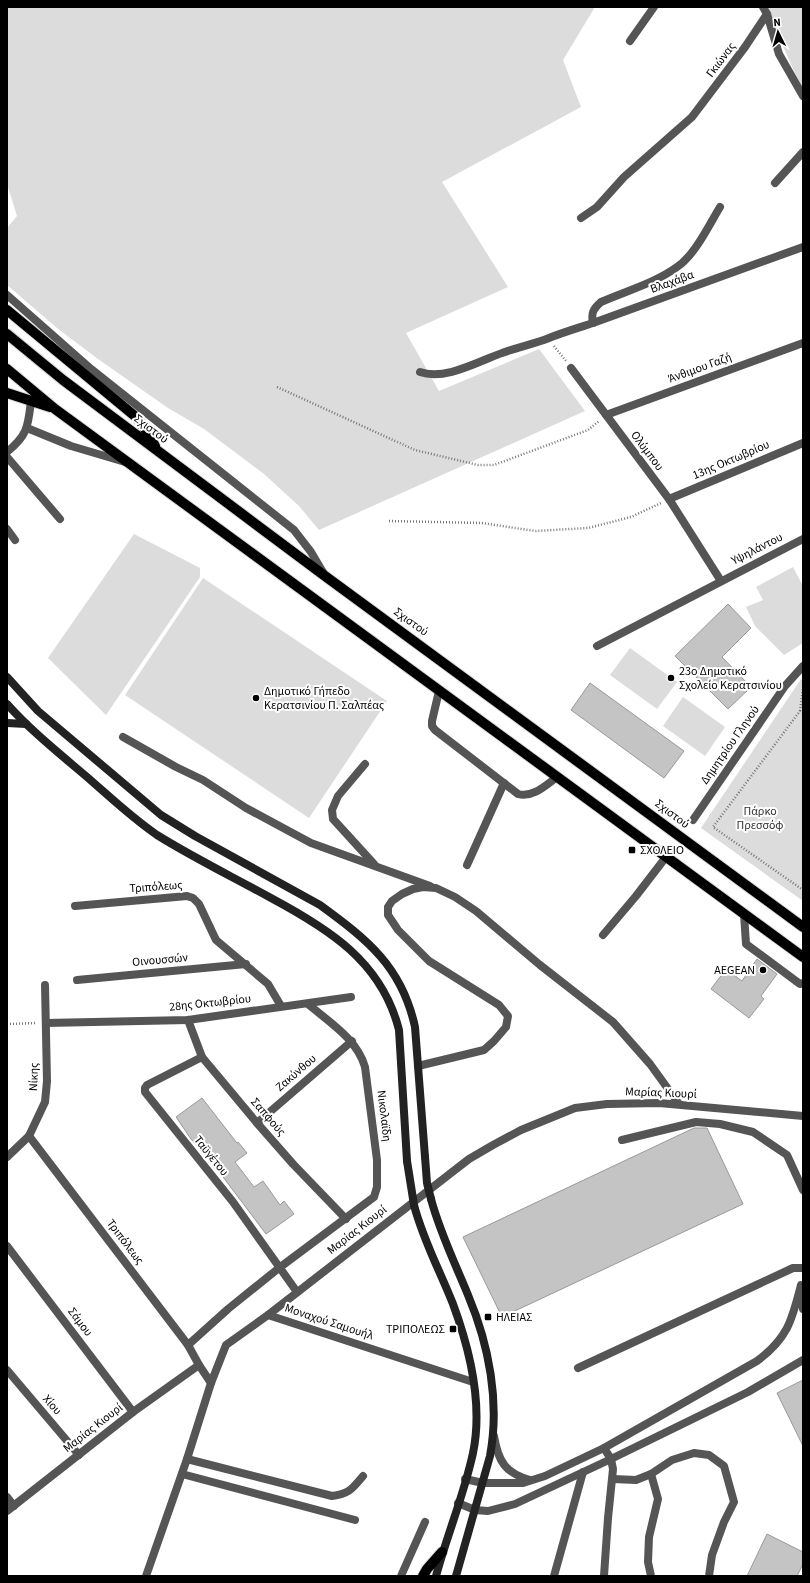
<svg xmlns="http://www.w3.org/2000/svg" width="810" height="1583" font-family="'Source Sans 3',sans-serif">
<rect width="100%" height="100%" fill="#fff"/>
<g fill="#dcdcdc">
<path d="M7 7H595L563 60 581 107 442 182 508 287 406 333 439 391 539 349 585 411 319 530 299 506 264 474 204 429 168 408 98 359 57 328 7 285V228L17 216 7 184Z"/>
<path d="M767 7H803V88C788 62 779 34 767 7Z"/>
<path d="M134 534 200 568V577L106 715 48 658Z"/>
<path d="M793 567 803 586V643L784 655 755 626 746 607 763 600 756 587Z"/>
<path d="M203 578 387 701 309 818 125 695Z"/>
<path d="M630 648 677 682 657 709 610 675Z"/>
<path d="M803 676V901L701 828Z"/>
<path d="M683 697 725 727 705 756 663 726Z"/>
</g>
<g fill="#c4c4c4" stroke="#999">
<path d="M728 604 751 628 722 657 751 687 728 709 675 656Z"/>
<path d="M590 683 684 751 664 778 571 710Z"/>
<path d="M757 959 777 974 761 996 764 999 749 1018 711 989 726 969 742 981Z"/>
<path d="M202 1098 237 1143 238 1142 247 1153 235 1162 254 1187 263 1181 280 1205 284 1201 294 1214 266 1234 202 1149 201 1150 191 1139 176 1117Z"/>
<path d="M694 1128H707L743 1204 502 1317 463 1237Z"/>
<path d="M803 1380V1446L777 1393Z"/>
<path d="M767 1534 803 1552V1564L797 1576H747Z"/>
</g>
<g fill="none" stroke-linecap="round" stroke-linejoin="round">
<defs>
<g id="primary">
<path d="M7 310 136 417 148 433 155 446"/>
<path d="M7 334 63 380 325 576 803 927"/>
<path d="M7 369 55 409 803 957"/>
<path d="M7 393 50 407"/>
<path d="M423 1576 427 1569 442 1552"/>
</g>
</defs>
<use href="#primary" stroke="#dbdbdb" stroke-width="12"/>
<g stroke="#777" stroke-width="2.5" stroke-dasharray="1 2" stroke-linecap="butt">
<path d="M554 346 566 361"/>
<path d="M277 387 415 450 478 465H494L588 430 599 421"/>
<path d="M389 521 482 523 535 531 588 528 631 517 661 503"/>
<path d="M800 711 803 689"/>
<path d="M803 713 800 711 713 827 803 890"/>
<path d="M7 1024 36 1023"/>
</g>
<g stroke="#555" stroke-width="8">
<path d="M7 295 91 369 294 530 311 552 324 574"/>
<path d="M27 428 71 446 125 462"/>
<path d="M7 452C28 435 28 426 31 401"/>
<path d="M7 457 60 519"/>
<path d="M7 529 15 540"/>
<path d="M439 691 432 721V726L435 730 518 794C533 798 546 785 557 777"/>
<path d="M123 737 176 767 203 780 246 808 311 843 430 886"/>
<path d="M365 764 338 796 332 810 333 819 374 864"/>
<path d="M467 865 504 783"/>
<path d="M744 914 746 944 800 984 803 983"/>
<path d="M603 935 636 896 666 857"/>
<path d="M418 1066 484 1050 494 1041 506 1027 508 1016 499 1005 429 961 398 930 388 915V907L392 901 402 894 413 889 423 887 436 888 455 897 476 911 540 965 613 1022 650 1064 679 1104"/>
<path d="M622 1140 696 1122 720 1124 753 1132 787 1155 803 1190"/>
<path d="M800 1294 803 1309"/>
<path d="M578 1368 793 1268H803"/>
<path d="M494 1436C498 1461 505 1473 530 1480"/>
<path d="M187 1459 332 1496C349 1494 352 1489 363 1476"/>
<path d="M651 1474 658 1499 649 1537 648 1562 651 1576"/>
<path d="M465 1479 483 1483H523L545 1476 604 1448 757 1361C788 1338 792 1320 801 1285"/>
<path d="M613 1479 636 1480 651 1474 672 1460 694 1453 709 1455 724 1466 734 1502 724 1522 712 1555 709 1576"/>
<path d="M458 1503 475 1510 488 1511 515 1504 611 1459 748 1392 803 1360"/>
<path d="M401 1576 425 1522"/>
<path d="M554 1576 583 1472"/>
<path d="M604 1576 608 1518 613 1469 611 1459 604 1448"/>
</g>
<g stroke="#555" stroke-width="8">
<path d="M763 7 767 14"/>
<path d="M630 41 654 7"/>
<path d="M775 183 803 152"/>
<path d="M581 218 597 207 624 177 692 117 745 47 767 14 779 54 803 96"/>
<path d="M593 323C591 313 593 309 601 302 626 291 655 283 677 267 695 255 709 225 720 207"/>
<path d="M571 368 669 499 721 581"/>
<path d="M420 372C445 381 479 361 502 353 518 347 534 344 549 338 564 332 578 328 593 323L803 247"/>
<path d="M606 415 803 343"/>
<path d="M669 499 803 443"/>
<path d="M597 646 803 539"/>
<path d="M693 820 785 686 803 666"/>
<path d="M75 906 187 896 193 898 199 904 216 940 268 984 281 1006"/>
<path d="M77 980 246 964"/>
<path d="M188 1020 202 1057 257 1123 293 1164 346 1219"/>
<path d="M46 1023 188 1020 351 997"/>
<path d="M202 1057 147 1085 145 1088V1092L233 1202 297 1292"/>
<path d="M257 1123 352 1041"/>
<path d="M29 1136 188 1345 199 1365"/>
<path d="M7 1157 29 1136 45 1102 47 1081 45 985"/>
<path d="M7 1246 133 1412"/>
<path d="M268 1315 473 1382"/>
<path d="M188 1345 228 1309 279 1268 374 1197 377 1187V1160L365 1067C357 1039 329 1022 308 1004"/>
<path d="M7 1370 79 1455"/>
<path d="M182 1474 355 1520"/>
<path d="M7 1497 14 1506"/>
<path d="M7 1511 133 1412 199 1365 211 1383"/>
<path d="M146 1576 187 1459 211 1383 226 1345 268 1315 469 1159 493 1145 521 1130 575 1108 607 1104 659 1103 803 1116"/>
</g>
<g stroke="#222" stroke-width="8">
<path d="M7 677 38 711 161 815 195 836 320 905C368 940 402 967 415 1027L425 1157"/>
<path d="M7 704C31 731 60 754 87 777 110 797 132 818 157 835 194 858 233 877 271 898 329 929 382 962 399 1030L407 1161"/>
<path d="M7 723 26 724"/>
<path d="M431 1199C440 1233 455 1263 468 1295 489 1345 500 1402 490 1456L456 1576"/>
<path d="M414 1205C423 1240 440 1271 453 1304 470 1350 483 1405 473 1453 464 1495 447 1535 436 1576"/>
</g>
<use href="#primary" stroke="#000" stroke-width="10"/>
<g stroke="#222" stroke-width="8">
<path d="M425 1157 427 1183 431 1199"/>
<path d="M407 1161 414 1205"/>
</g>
</g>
<g fill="#000" stroke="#fff" stroke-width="1.5">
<circle cx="671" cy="678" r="4"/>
<circle cx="256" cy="698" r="4"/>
<rect x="628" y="846" width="8" height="8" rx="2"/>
<circle cx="763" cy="970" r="4"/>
<rect x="484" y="1313" width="8" height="8" rx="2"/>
<rect x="449" y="1325" width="8" height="8" rx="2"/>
</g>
<g text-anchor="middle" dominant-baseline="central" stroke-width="4" stroke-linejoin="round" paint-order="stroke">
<g font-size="12" fill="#000" stroke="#fff">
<text transform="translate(721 60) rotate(-53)">Γκιώνας</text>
<text transform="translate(672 282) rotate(-20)">Βλαχάβα</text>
<text transform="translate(700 368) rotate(-20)">Άνθιμου Γαζή</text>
<text transform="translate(151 429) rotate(37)">Σχιστού</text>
<text transform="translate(647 451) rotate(53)">Ολύμπου</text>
<text transform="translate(731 460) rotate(-23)">13ης Οκτωβρίου</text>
<text transform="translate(757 549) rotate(-27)">Υψηλάντου</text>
<text transform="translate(411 622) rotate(36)">Σχιστού</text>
<text transform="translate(730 745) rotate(-55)">Δημητρίου Γληνού</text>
<text transform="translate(672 814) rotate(37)">Σχιστού</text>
<text transform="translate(156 887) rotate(-4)">Τριπόλεως</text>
<text transform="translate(160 960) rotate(-5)">Οινουσσών</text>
<text transform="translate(210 1003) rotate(-6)">28ης Οκτωβρίου</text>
<text transform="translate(296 1073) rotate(-41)">Ζακύνθου</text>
<text transform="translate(34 1077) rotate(-88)">Νίκης</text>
<text transform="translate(661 1093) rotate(2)">Μαρίας Κιουρί</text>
<text transform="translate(384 1116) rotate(83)">Νικολαϊδη</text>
<text transform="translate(268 1117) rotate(49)">Σαπφούς</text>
<text transform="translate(211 1156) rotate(51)">Ταϋγέτου</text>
<text transform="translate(357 1230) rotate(-38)">Μαρίας Κιουρί</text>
<text transform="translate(125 1242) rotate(53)">Τριπόλεως</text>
<text transform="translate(80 1322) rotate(53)">Σάμου</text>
<text transform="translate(329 1322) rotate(18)">Μοναχού Σαμουήλ</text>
<text transform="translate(52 1405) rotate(49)">Χίου</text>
<text transform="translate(93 1428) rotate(-38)">Μαρίας Κιουρί</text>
</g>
<g font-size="12" fill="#000" stroke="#fff" text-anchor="start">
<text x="679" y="671">23o Δημοτικό<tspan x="679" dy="14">Σχολείο Κερατσινίου</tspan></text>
<text x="264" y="691">Δημοτικό Γήπεδο<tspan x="264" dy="14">Κερατσινίου Π. Σαλπέας</tspan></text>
<text x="640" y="850">ΣΧΟΛΕΙΟ</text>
<text x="755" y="970" text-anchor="end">AEGEAN</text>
<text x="496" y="1317">ΗΛΕΙΑΣ</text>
<text x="445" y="1329" text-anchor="end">ΤΡΙΠΟΛΕΩΣ</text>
</g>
<g font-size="12" fill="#333" stroke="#fff">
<text x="760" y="811">Πάρκο<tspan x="760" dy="14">Πρεσσόφ</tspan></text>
</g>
</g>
<rect width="810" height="1583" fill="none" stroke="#000000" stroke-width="16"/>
<g transform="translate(778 32) rotate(355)" stroke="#ffffff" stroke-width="3" paint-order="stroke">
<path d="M0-3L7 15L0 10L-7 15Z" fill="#000000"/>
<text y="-6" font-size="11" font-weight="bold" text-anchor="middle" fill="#000000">N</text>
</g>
</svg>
